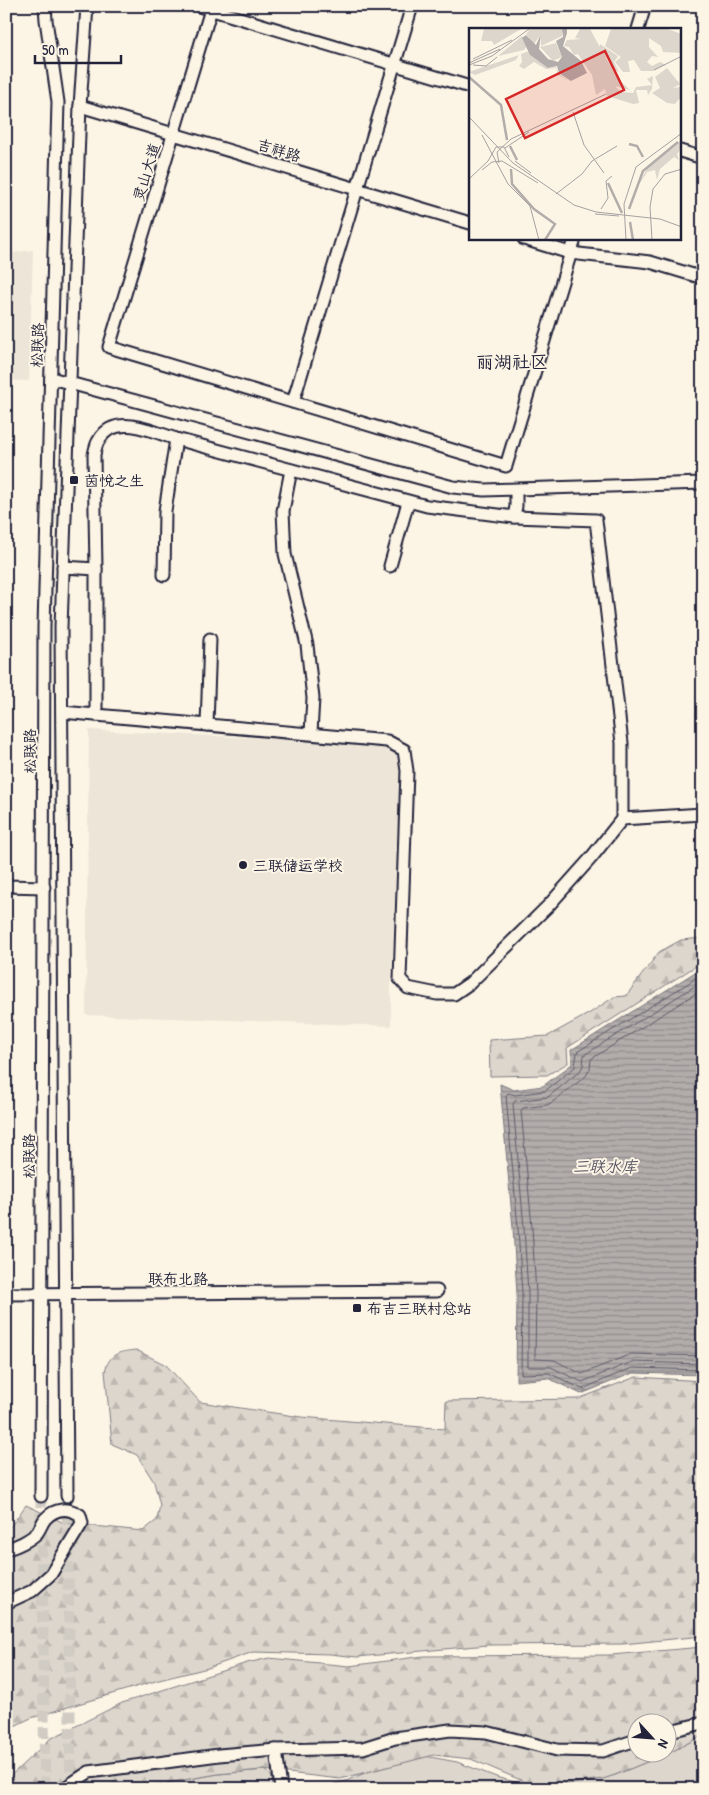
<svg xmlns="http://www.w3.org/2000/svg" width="709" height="1795" font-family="'Patrick Hand','LXGW WenKai TC',sans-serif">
<defs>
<pattern id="forest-firs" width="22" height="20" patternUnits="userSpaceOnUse" patternTransform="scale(1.25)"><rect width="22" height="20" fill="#dcd6cc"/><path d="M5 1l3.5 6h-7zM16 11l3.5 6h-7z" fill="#bcb7b0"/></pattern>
<pattern id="water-rules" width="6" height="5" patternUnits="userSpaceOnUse" patternTransform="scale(1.25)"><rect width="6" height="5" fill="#b2adab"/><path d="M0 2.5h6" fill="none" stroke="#908c8c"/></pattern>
</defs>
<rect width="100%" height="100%" fill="#fcf5e5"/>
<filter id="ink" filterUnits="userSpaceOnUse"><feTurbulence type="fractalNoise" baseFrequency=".02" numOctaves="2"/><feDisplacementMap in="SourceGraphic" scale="10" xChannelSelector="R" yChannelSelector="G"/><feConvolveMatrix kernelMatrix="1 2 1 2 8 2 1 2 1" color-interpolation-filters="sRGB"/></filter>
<g filter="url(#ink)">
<g fill="#ece5d8">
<path d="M33 250 29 381 6 380V254Z"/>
<path d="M89 730 403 745 391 981V1026L86 1015Z"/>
</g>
<g fill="#dcd6cc" stroke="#7f7c84">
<path d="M703 1735V1789H334V1784L346 1781 379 1767 425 1756 457 1762 499 1778 537 1787 590 1782 615 1775 671 1752Z"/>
<path d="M265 1770 271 1775 274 1789H244L242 1783 192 1789H132L218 1774Z"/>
</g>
<g fill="url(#forest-firs)" stroke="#7f7c84" fill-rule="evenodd">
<path d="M703 938V964H699L567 1048 568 1063 547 1075 490 1076 489 1040 548 1036 590 1013 614 997 626 996 659 952 681 940Z"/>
<path d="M136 1350 166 1365 200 1402 301 1417 445 1429 446 1401 578 1399 636 1377 703 1381V1636L623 1644 488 1645 357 1657 330 1654 253 1652 208 1668 159 1680 31 1718 6 1730V1533L26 1505 64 1523 143 1531 157 1520 160 1505 154 1482 137 1455 112 1444 105 1371C110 1353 118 1352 136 1350Z"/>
<path d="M703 1647V1735L671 1752 615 1775 603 1779 537 1787 471 1759 434 1755 340 1779 262 1770 218 1774 132 1789H6V1780L50 1739 122 1703 247 1663 269 1658 349 1666 424 1656 611 1655ZM636 1722H666V1752H636Z"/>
</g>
<path fill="url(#water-rules)" stroke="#78757e" d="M700 969H703V1375L633 1373 581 1394 548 1378 516 1381 517 1294 513 1228 500 1084 514 1090 543 1086 572 1064 571 1050Z"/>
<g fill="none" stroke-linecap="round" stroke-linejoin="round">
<g stroke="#5c5a68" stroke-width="1">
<path d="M703 974 577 1052 575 1067 545 1091 515 1095 508 1093 506 1096 518 1228 522 1294 521 1374 549 1373 582 1389 632 1368 703 1370"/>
<path d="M703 981 584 1055 583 1066 580 1071 548 1097 515 1101 513 1104 524 1228 528 1293V1367H551L582 1382 632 1362 703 1364"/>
<path d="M703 989 591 1059 590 1069 586 1076 554 1101 547 1105 523 1108 521 1110 532 1227 536 1294 535 1359 554 1360 582 1374 631 1354 703 1356"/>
</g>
<g stroke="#d0cbc3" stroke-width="11" stroke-dasharray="11 5.5" stroke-linecap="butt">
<path d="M41 1496 45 1789"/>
<path d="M67 1496 71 1789"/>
</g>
<defs>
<g id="minor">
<path d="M199 6 470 87"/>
<path d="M212 6 109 347 506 466 575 239"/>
<path d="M638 29 645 6"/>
<path d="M80 106 470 223"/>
<path d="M680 151 703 158"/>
<path d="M524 239 570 253 650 262 703 278"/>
<path d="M51 378 453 487 484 490 703 483"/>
<path d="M293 402 412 6"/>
<path d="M291 470 283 511 285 554 307 645 313 698 311 733"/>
<path d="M390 566 408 502"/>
<path d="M63 567 96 569V715"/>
<path d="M96 569 94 455C95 450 96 444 99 440 115 412 154 432 176 439L427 506 514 517 516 506V490"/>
<path d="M164 575 165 511 176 439"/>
<path d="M62 712 387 741 404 750 407 771 400 979 408 988 437 994H454L470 983 549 905 591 858 622 819V743L596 520 514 517"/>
<path d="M207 725 210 639"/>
<path d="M622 819 703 814"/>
<path d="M6 886 44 887"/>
<path d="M6 1294 437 1291"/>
<path d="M41 1496 44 627 58 102 46 20 45 6"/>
<path d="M67 1496 61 627 80 106 87 6"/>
<path d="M6 1549C16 1547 30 1540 37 1533 40 1529 42 1523 45 1519 55 1508 68 1507 80 1515L82 1523 51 1574 32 1591 6 1603"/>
<path d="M666 1732 703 1723"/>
<path d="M276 1750 281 1789"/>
<path d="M63 1789 89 1772 219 1755 276 1750 363 1748 395 1738 450 1730 486 1732 557 1750 603 1751 636 1740"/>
</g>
</defs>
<use href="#minor" stroke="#22223b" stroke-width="15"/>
<use href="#minor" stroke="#fcf5e5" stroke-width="11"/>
</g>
</g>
<g fill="#22223b" stroke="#fcf5e5" stroke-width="2">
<rect x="69" y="475" width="10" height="10" rx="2.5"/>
<circle cx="243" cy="865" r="5"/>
<rect x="352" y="1303" width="10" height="10" rx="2.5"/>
</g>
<g text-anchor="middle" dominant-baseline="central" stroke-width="4" stroke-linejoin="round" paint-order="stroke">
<g font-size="15" fill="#22223b" stroke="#fcf5e5">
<text transform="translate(279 150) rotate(17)">吉祥路</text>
<text transform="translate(146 172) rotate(-73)">灵山大道</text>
<text transform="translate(37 345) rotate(-88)">松联路</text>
<text transform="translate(29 751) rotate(-90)">松联路</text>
<text transform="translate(28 1156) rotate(-90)">松联路</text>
<text x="178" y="1278">联布北路</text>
</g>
<g font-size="15" fill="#22223b" stroke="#fcf5e5" text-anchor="start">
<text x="84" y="480">茵悦之生</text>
<text x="253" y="865">三联储运学校</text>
<text x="367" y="1308">布吉三联村总站</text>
</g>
<g font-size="16" font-style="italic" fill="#545362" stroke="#fcf5e5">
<text x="605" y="1166">三联水库</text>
</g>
<g font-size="18" fill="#22223b" stroke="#fcf5e5">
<text x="512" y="361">丽湖社区</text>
</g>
</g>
<g transform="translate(469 28)">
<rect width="212" height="212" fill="#fcf5e5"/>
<path d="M131 16 149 28 145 34 150 44 142 40 140 32 130 22Z" fill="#dcd6cc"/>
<path d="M15 1H52L25 17 23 13H12ZM61 1H93V8L72 18V6L65 16 57 6ZM111 1H121L148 50 161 62 146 58 152 64 164 65 167 59 183 57 178 51 184 48 183 61 179 67 178 62H167L170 75 164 76 138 68 136 61 127 67 123 47 109 26 105 27 100 19 95 18 98 12 112 11 106 10ZM142 1H199L212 6 213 25 194 24 192 18 180 10V19L189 29 183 28 178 34 183 38 191 34 197 37 184 43H172L165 32 159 33 161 44H154L146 34 152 29 136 18ZM53 8 58 18 55 22 29 28ZM87 15 93 29 84 33 71 19ZM60 23 61 27 79 40 87 39 90 46 102 54 89 47 87 40 77 41 65 34 55 41 50 38 53 34 52 26ZM50 27 47 32 6 47 0 44ZM198 40 211 56 204 60 212 59V72L210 71 206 76 198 75 183 65 191 60 186 49ZM212 112V121L208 126 210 132 205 129 191 141 188 152 186 142 178 144 164 166 179 139Z" fill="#dcd6cc"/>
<path d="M93 1H98V5L94 18 112 33 118 45 102 53 90 45 88 38 79 40 61 27 53 10 57 7 67 17 72 6 70 21 79 31 89 34 93 29 87 13 94 9Z" fill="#b2adab"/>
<path fill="none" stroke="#b2adab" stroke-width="2.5" d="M0 49 32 77 38 112M160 116 168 118 174 129M41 118 48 132M42 141 43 156 65 181 86 196 76 212M139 155 153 185M160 181 174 143 209 114M161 194 164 212"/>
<path fill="none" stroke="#a5a1a1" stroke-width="1" d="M4 31 43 12M0 35 31 21M0 37 23 28 60 1M4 37 17 38 28 29M185 42 213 28M104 84 115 117 135 145M0 89 44 135 105 177 127 184 191 191 213 199M13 107 39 156 61 178 70 212M36 120 60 104M46 133 62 145M30 135 28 124 42 111 137 66M13 142 23 134 33 133 69 155M0 151 19 133 27 119H35L40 129M87 166 113 146 123 133 148 118M132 181 139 170 137 153 143 148M126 186 150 188M157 212 155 176 167 139 213 105M183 212 181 179 184 161 196 146 213 141"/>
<path fill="#d62828" fill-opacity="0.15" stroke="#d62828" stroke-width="2.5" d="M136 23 155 62 56 110 37 71Z"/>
<rect width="212" height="212" fill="none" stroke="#22223b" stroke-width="2.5"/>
</g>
<rect width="709" height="1795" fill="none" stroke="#fcf5e5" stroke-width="25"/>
<rect x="12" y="12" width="684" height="1770" fill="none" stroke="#22223b" stroke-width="2" filter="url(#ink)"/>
<g transform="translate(652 1738) rotate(116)"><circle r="24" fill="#fcf5e5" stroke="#a5a1a1"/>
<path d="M0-4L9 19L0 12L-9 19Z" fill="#22223b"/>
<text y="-8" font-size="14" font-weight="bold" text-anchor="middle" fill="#22223b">N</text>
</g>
<path d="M35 55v8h86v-8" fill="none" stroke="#22223b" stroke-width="2.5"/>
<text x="42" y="55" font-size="15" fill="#22223b" stroke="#fcf5e5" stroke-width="4" paint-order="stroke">50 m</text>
</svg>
